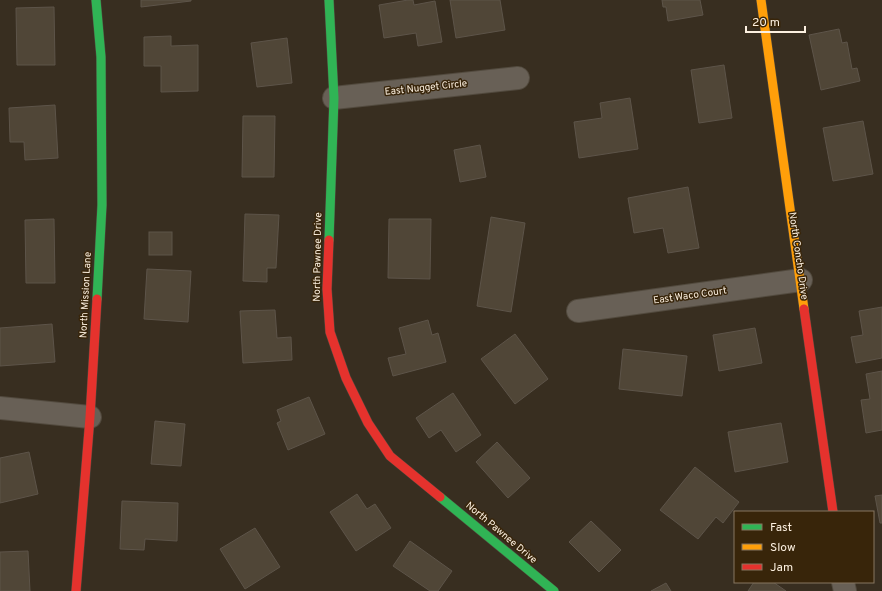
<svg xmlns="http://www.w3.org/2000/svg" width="882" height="591" font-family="Overpass,sans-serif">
<rect width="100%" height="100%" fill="#382e20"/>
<g fill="#504637" stroke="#5d5449">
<path d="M141 0H191V1L141 7Z"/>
<path d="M408 0H413L414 5 435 1 442 42 418 46 416 33 384 38 379 5Z"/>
<path d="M450 0H500L505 30 456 38Z"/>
<path d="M662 0H700L703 15 668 21 666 7H663Z"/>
<path d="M54 7 55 65H17L16 8Z"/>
<path d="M839 29 842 43 847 42 852 69 857 68 860 81 821 90 809 35Z"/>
<path d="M171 36V46L198 45V91L161 92V66H144V37Z"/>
<path d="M287 38 292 83 257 87 251 43Z"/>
<path d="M724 65 732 118 699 123 691 70Z"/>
<path d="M630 98 638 149 579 158 574 122 602 118 600 103Z"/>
<path d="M55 105 58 158 25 160 24 142H10L9 108Z"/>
<path d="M243 116H275L274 177H242Z"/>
<path d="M863 121 873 174 833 181 823 128Z"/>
<path d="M480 145 486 177 460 182 454 150Z"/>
<path d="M688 187 699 248 668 253 663 228 634 233 628 198Z"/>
<path d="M245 214 279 215 276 268H267V282L243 281Z"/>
<path d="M491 217 525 223 511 312 477 306Z"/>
<path d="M54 219 55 283H26L25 220Z"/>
<path d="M389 219H431L430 279 388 278Z"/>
<rect x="149" y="232" width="23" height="23"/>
<path d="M147 269 191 271 188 322 144 319Z"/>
<path d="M882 307V358L856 363 851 337 863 335 859 311Z"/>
<path d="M275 310 277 338 291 337 292 360 243 363 240 311Z"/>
<path d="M428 320 432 335 438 333 446 362 393 376 388 358 406 354 399 328Z"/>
<path d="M52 324 55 362 0 366V328Z"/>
<path d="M755 328 762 363 719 371 713 335Z"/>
<path d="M515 334 548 379 515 404 481 359Z"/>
<path d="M623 349 687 356 682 396 619 389Z"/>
<path d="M882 371V430L866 433 861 400 870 399 866 374Z"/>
<path d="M453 393 481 435 456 452 441 430 429 438 416 418Z"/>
<path d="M309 397 325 434 288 450 277 423 281 421 277 410Z"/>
<path d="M155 421 185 424 181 466 151 464Z"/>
<path d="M781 423 788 462 735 472 728 432Z"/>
<path d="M497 442 530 478 508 498 476 462Z"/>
<path d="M29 452 38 494 0 503V458Z"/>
<path d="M695 467 739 502 723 523 716 517 698 539 660 510Z"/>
<path d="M357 494 367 509 375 504 391 528 356 551 330 512Z"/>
<path d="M882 495V523H880L875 496Z"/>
<path d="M122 501 178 503 177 541 145 539 144 550 120 549Z"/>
<path d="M591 521 621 550 599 572 569 542Z"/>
<path d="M255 528 280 567 245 589 220 549Z"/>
<path d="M410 541 452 571 438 591H430L393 566Z"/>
<path d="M28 551 30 591H0V552Z"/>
<path d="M754 582H773L786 591H748Z"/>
<path d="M666 583 671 591H651Z"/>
</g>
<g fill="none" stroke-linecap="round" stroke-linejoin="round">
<defs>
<g id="street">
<path d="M334 98 518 78"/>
<path d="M578 311 801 280"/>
<path d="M0 408 90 417"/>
<path d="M843 582 845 591"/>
</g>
<g id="fast">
<path d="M96 0 101 57 102 205 97 299"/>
<path d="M329 240 334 98 329 0"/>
<path d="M440 497 554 591"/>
</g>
<path id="slow" d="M761 0 804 309"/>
<g id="jam">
<path d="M329 240 327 289 330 332 346 378 368 423 390 456 440 497"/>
<path d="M804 309 833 512"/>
<path d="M76 591 90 417 97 299"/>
</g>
</defs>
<use href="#street" stroke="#524a3e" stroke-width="24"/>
<use href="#fast" stroke="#524a3e" stroke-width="10"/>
<use href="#slow" stroke="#524a3e" stroke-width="10"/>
<use href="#jam" stroke="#524a3e" stroke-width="10"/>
<use href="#street" stroke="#686056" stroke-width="22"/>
<use href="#fast" stroke="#30b455" stroke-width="9"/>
<use href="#slow" stroke="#ff9f0a" stroke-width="9"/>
<use href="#jam" stroke="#e5322d" stroke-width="9"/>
</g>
<g text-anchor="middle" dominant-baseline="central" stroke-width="3" stroke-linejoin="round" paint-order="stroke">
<g font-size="10" fill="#fcf0e0" stroke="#38250a">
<text transform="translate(426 88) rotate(-6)">East Nugget Circle</text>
<text transform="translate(798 256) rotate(82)">North Concho Drive</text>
<text transform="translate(318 257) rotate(-89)">North Pawnee Drive</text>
<text transform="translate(86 295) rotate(-87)">North Mission Lane</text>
<text transform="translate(690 296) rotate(-8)">East Waco Court</text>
<text transform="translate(501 533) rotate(40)">North Pawnee Drive</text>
</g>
</g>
<rect x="734" y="511" width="140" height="72" fill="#38250a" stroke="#867660"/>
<rect x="742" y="524" width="20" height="6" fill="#30b455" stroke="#867660"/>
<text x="770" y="531" font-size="12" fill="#fcf0e0">Fast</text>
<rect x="742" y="544" width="20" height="6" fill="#ff9f0a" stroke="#867660"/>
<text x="770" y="551" font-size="12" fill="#fcf0e0">Slow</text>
<rect x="742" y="564" width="20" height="6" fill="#e5322d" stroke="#867660"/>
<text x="770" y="571" font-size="12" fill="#fcf0e0">Jam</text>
<path d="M746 26v6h59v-6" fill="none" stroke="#fcf0e0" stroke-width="2"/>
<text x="752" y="26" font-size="12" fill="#fcf0e0" stroke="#38250a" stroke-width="3" paint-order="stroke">20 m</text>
</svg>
